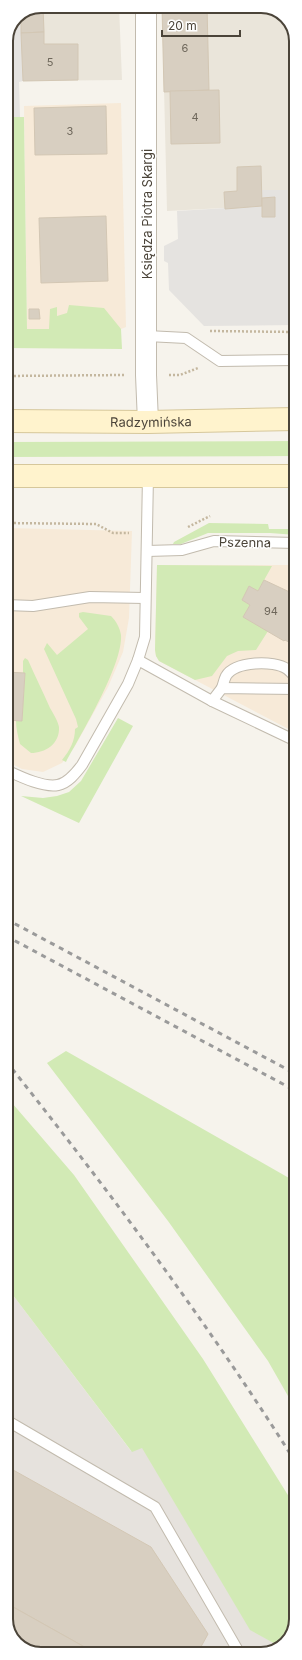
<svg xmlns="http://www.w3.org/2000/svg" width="302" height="1660" font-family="Inter,sans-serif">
<rect width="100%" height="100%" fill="#f6f3ec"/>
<g fill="#eae5da">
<path d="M41 6H119L122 80 23 81 21 14Z"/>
<path d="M162 6H266L286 16 296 36V190H262V206L167 211Z"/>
</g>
<g fill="#f7ead8">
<path d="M121 103 126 327 121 329H27L24 106Z"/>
<path d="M6 528 132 531 129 618 123 652 108 687 75 746 62 763 43 772 22 769 6 761Z"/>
<path d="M157 565H296V733L159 661 156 656 155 650Z"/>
</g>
<path fill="#e6e2dd" d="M6 1286 131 1451 142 1447 250 1629 279 1646 266 1654H36L6 1624Z"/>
<g fill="#d2eab5">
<path d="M6 117H24L27 329H49L50 309 57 307V316L67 313 69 305 104 308 121 329 122 349 6 348Z"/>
<path d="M296 441V456L6 457V442Z"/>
<path d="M209 523 268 524 269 529H296V535L270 533H208L181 544H173L174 542Z"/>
<path d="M157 565 272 566 258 591 249 587 242 600 250 605 243 617 268 631 256 650 238 651 227 656 212 676 195 680 159 661 156 656 155 650Z"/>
<path d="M83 612 111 616C116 621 120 628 121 635 123 665 81 734 66 762L62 760C70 750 75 741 75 729L78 727 76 719 44 649 47 643 57 655 88 629 79 617V613Z"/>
<path d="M25 658 28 660C35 676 43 692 50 708 53 713 58 721 59 727 60 744 45 753 31 753L20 744C18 736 16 729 16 721H22L25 673H23V661Z"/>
<path d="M118 718 133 726 79 823 21 796 43 798 57 796 69 792 81 781Z"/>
<path d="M66 1051 296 1182V1410L268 1361 168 1221 47 1063Z"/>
<path d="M6 1096 74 1175 203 1359 296 1508V1620L288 1642 279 1646 250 1630 142 1448 132 1452 6 1286Z"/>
</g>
<g fill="#e5e3e0">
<path d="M21 14 23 81 19 82 20 117H6V40L16 16Z"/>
<path d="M262 190H296V325L204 326 169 290 168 263 164 261V246L178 239 177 211 262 206 263 217H275V197L262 198Z"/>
</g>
<g fill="#d8cfc1" stroke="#d3c7b4">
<path d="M41 6H43L44 32 21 33V14Z"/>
<path d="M162 6H207L209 90 164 92Z"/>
<path d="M44 32V44H78V80L23 81 21 33Z"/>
<path d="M219 90 220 143 171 144 170 91Z"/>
<path d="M106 106 107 154 35 155 34 108Z"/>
<path d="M261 166 262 206 225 209 224 192 237 191V167Z"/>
<path d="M275 197V217H262V198Z"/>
<path d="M106 216 108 281 41 283 39 218Z"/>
<path d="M29 309H39L40 319H29Z"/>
<path d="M264 580 296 595V646L285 640 284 641 243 617 250 605 242 600 249 586 258 591Z"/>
<path d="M6 672 25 673 22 721 6 720Z"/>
<path d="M6 1466 151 1547 208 1634 197 1654H97L6 1603Z"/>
<path d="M6 1603 97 1654H36L16 1644 6 1624Z"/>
</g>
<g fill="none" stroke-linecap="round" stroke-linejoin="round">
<defs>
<g id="service">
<path d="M147 336 186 338 220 361 296 360"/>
<path d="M147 551 182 550 214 541 296 543"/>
<path d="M6 605 33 606 90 597 145 598"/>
<path d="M138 660 212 701 296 741"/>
<path d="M222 688C223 685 224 680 226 676 235 661 274 660 287 669 290 671 293 675 296 678"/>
<path d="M212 701 222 688 296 689"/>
<path d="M6 770C19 776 43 788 58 785 68 783 76 773 82 765L128 684 138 660 145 637 148 476"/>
<path d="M6 1420 155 1507 240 1654"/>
</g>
<path id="minor" d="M146 6V375L148 422"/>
<g id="secondary">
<path id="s1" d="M6 421 148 422 296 419"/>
<path d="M6 476H296"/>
</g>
</defs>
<use href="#service" stroke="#c2bbae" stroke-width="12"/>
<use href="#minor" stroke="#c2bbae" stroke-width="22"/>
<use href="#secondary" stroke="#d6c79b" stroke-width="24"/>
<g stroke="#c4b79f" stroke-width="2.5" stroke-dasharray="2 2" stroke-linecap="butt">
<path d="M210 331 296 332"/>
<path d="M169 375H180L198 368"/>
<path d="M6 376 124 375"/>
<path d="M6 523 96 524 113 533H129"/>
<path d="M188 527 210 516"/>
</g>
<use href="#service" stroke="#fff" stroke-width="10"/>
<use href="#minor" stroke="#fff" stroke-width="20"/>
<use href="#secondary" stroke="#fff3cd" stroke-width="22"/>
<g stroke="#9a9a9a" stroke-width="3" stroke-dasharray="5 5" stroke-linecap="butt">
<path d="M6 919 296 1074"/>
<path d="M6 936 296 1091"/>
<path d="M6 1061C109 1191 208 1323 296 1463"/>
</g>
</g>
<g text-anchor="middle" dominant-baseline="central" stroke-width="3" stroke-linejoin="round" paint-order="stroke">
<g font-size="11" fill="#6e675b">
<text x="185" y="48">6</text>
<text x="50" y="62">5</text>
<text x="195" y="117">4</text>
<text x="70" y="131">3</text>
<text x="271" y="611">94</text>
</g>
<g font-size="13" fill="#4b4439" stroke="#fff">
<text transform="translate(147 214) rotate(-90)">Księdza Piotra Skargi</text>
<text stroke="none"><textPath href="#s1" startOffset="145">Radzymińska</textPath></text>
<text transform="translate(245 542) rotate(1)">Pszenna</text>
</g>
</g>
<path d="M0 0H302V1660H0ZM41 13H261A28 28 0 0 1 289 41V1619A28 28 0 0 1 261 1647H41A28 28 0 0 1 13 1619V41A28 28 0 0 1 41 13Z" fill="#fff" fill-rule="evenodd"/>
<path fill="none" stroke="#4b4439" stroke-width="2" d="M41 13H261A28 28 0 0 1 289 41V1619A28 28 0 0 1 261 1647H41A28 28 0 0 1 13 1619V41A28 28 0 0 1 41 13Z"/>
<path d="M162 30v6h78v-6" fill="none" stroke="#4b4439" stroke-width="2"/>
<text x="168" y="30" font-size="12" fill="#4b4439" stroke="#ffffff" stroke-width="3" paint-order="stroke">20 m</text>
</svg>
